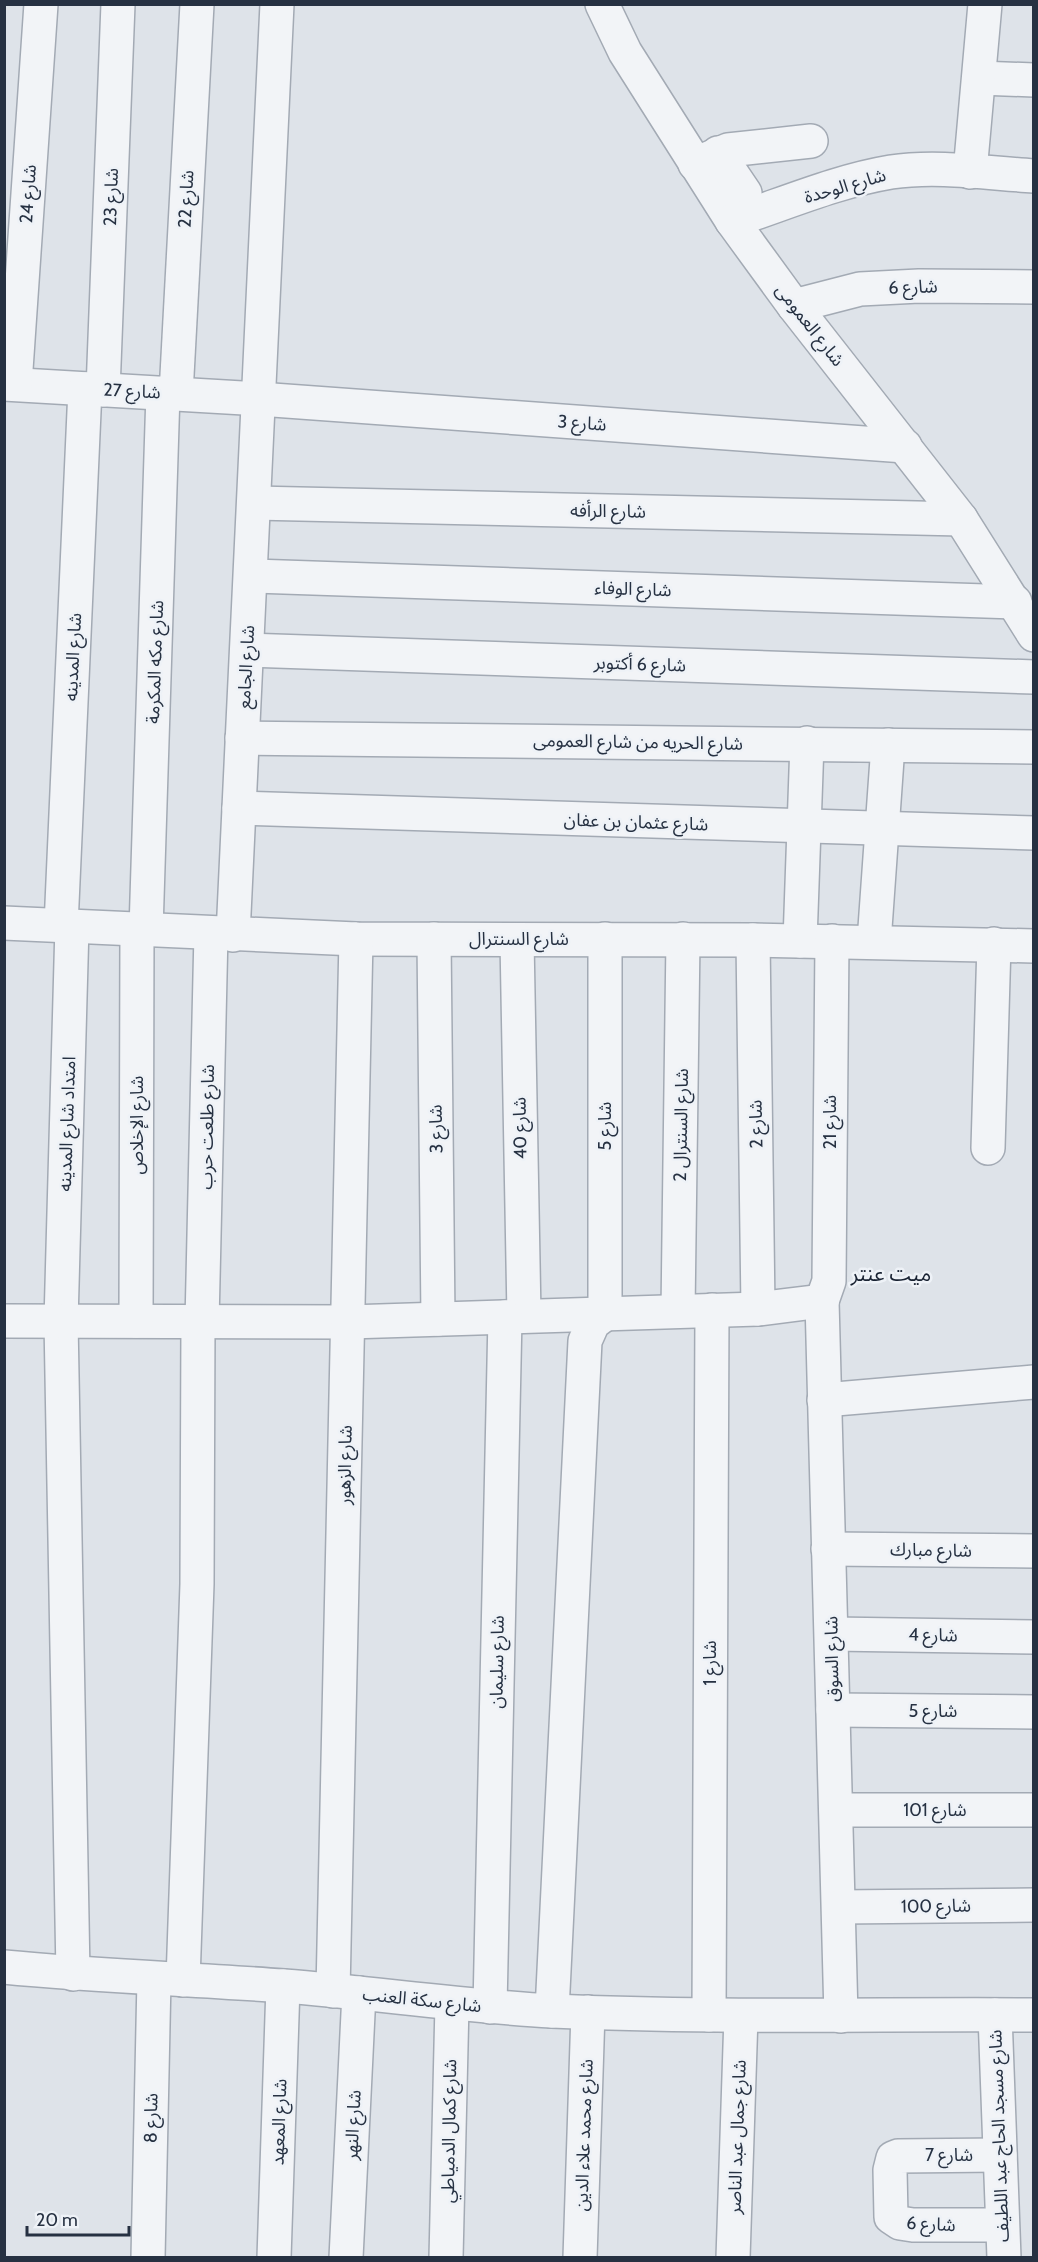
<svg xmlns="http://www.w3.org/2000/svg" width="1038" height="2262" font-family="Cabin,'Noto Sans Arabic',sans-serif">
<rect width="100%" height="100%" fill="#dee3e9"/>
<g fill="none" stroke-linecap="round" stroke-linejoin="round">
<defs>
<g id="minor">
<path d="M602 4 625 52 732 221 794 306 961 519 1034 635"/>
<path d="M979 78 1034 80"/>
<path d="M718 153 745 193"/>
<path d="M695 164 728 150 811 141"/>
<path d="M970 172 985 4"/>
<path d="M732 221C784 204 837 181 891 172 937 165 987 173 1034 176"/>
<path d="M794 306 860 289 919 286 1034 287"/>
<path d="M4 384 259 399 905 446"/>
<path d="M15 384 41 4"/>
<path d="M103 390 118 4"/>
<path d="M176 394 197 4"/>
<path d="M255 503 961 519"/>
<path d="M251 576 1015 602"/>
<path d="M247 650 1034 677"/>
<path d="M242 738 1034 747"/>
<path d="M239 808 1034 833"/>
<path d="M4 923 356 939 753 940 1034 946"/>
<path d="M61 926 85 389"/>
<path d="M72 926 61 1321 73 1974"/>
<path d="M146 930 163 393"/>
<path d="M233 935 277 4"/>
<path d="M434 939 438 1319"/>
<path d="M517 940 524 1316"/>
<path d="M753 940 758 1309"/>
<path d="M800 941 807 743"/>
<path d="M874 942 888 745"/>
<path d="M988 1148 994 944"/>
<path d="M822 1301 841 2016"/>
<path d="M822 1301 829 1281 832 941"/>
<path d="M678 1311 683 939"/>
<path d="M4 1321 349 1322 758 1309 822 1301"/>
<path d="M136 1321 137 929"/>
<path d="M202 1322 211 933"/>
<path d="M824 1400 1034 1382"/>
<path d="M828 1549 1034 1551"/>
<path d="M832 1634 1034 1637"/>
<path d="M833 1710 1034 1712"/>
<path d="M836 1810H1034"/>
<path d="M839 1907 1034 1905"/>
<path d="M4 1967C97 1976 190 1979 284 1986 373 1993 462 2006 552 2011 712 2018 873 2014 1034 2015"/>
<path d="M183 1980 197 1584 198 1321"/>
<path d="M333 1991 356 939"/>
<path d="M490 2007 505 1317"/>
<path d="M552 2011 585 1341 593 1323 605 1314V939"/>
<path d="M709 2015 712 1310"/>
<path d="M995 2015 1004 2258"/>
<path d="M1000 2155 898 2156 893 2158 890 2170 891 2217 900 2223 913 2225H1002"/>
<path d="M148 2258 154 1979"/>
<path d="M274 2258 283 1986"/>
<path d="M346 2258 359 1993"/>
<path d="M446 2258 452 2004"/>
<path d="M580 2258 588 2012"/>
<path d="M733 2258 741 2016"/>
</g>
</defs>
<use href="#minor" stroke="#a3aab4" stroke-width="36"/>
<use href="#minor" stroke="#f2f4f7" stroke-width="33"/>
</g>
<g text-anchor="middle" dominant-baseline="central" stroke-width="5" stroke-linejoin="round" paint-order="stroke">
<g font-size="18" fill="#263142" stroke="#eef2f7">
<text transform="translate(845 186) rotate(-16)">شارع الوحدة</text>
<text transform="translate(28 194) rotate(-86)">شارع 24</text>
<text transform="translate(111 197) rotate(-88)">شارع 23</text>
<text transform="translate(186 199) rotate(-87)">شارع 22</text>
<text transform="translate(913 287) rotate(-2)">شارع 6</text>
<text transform="translate(810 325) rotate(52)">شارع العمومى</text>
<text transform="translate(132 391) rotate(3)">شارع 27</text>
<text transform="translate(582 423) rotate(4)">شارع 3</text>
<text transform="translate(608 511) rotate(1)">شارع الرأفه</text>
<text transform="translate(633 589) rotate(2)">شارع الوفاء</text>
<text transform="translate(73 657) rotate(-87)">شارع المدينه</text>
<text transform="translate(155 662) rotate(-88)">شارع مكه المكرمة</text>
<text transform="translate(640 664) rotate(2)">شارع 6 أكتوبر</text>
<text transform="translate(246 667) rotate(-87)">شارع الجامع</text>
<text transform="translate(638 742) rotate(1)">شارع الحريه من شارع العمومى</text>
<text transform="translate(636 822) rotate(2)">شارع عثمان بن عفان</text>
<text x="519" y="939">شارع السنترال</text>
<text transform="translate(830 1122) rotate(-90)">شارع 21</text>
<text transform="translate(67 1124) rotate(-88)">امتداد شارع المدينه</text>
<text transform="translate(756 1124) rotate(-91)">شارع 2</text>
<text transform="translate(137 1125) rotate(-90)">شارع الإخلاص</text>
<text transform="translate(681 1125) rotate(-89)">شارع السنترال 2</text>
<text transform="translate(605 1126) rotate(-90)">شارع 5</text>
<text transform="translate(207 1127) rotate(-89)">شارع طلعت حرب</text>
<text transform="translate(520 1128) rotate(-91)">شارع 40</text>
<text transform="translate(436 1129) rotate(-91)">شارع 3</text>
<text transform="translate(345 1465) rotate(-89)">شارع الزهور</text>
<text transform="translate(931 1550) rotate(1)">شارع مبارك</text>
<text transform="translate(933 1635) rotate(1)">شارع 4</text>
<text transform="translate(832 1659) rotate(-91)">شارع السوق</text>
<text transform="translate(497 1662) rotate(-89)">شارع سليمان</text>
<text transform="translate(710 1663) rotate(-90)">شارع 1</text>
<text x="933" y="1711">شارع 5</text>
<text x="935" y="1810">شارع 101</text>
<text transform="translate(936 1906) rotate(-1)">شارع 100</text>
<text transform="translate(422 2000) rotate(6)">شارع سكة العنب</text>
<text transform="translate(151 2118) rotate(-89)">شارع 8</text>
<text transform="translate(279 2122) rotate(-88)">شارع المعهد</text>
<text transform="translate(353 2125) rotate(-87)">شارع النهر</text>
<text transform="translate(449 2131) rotate(-89)">شارع كمال الدمياطي</text>
<text transform="translate(584 2135) rotate(-88)">شارع محمد علاء الدين</text>
<text transform="translate(999 2136) rotate(-92)">شارع مسجد الحاج عبد اللطيف</text>
<text transform="translate(737 2137) rotate(-88)">شارع جمال عبد الناصر</text>
<text x="949" y="2155">شارع 7</text>
<text transform="translate(931 2224) rotate(3)">شارع 6</text>
</g>
<g font-size="21" fill="#182232" stroke="#eef2f7">
<text x="891" y="1273">ميت عنتر</text>
</g>
</g>
<rect width="1038" height="2262" fill="none" stroke="#263142" stroke-width="12"/>
<path d="M27 2226v9h102v-9" fill="none" stroke="#263142" stroke-width="3"/>
<text x="36" y="2226" font-size="18" fill="#263142" stroke="#eef2f7" stroke-width="4.5" paint-order="stroke">20 m</text>
</svg>
